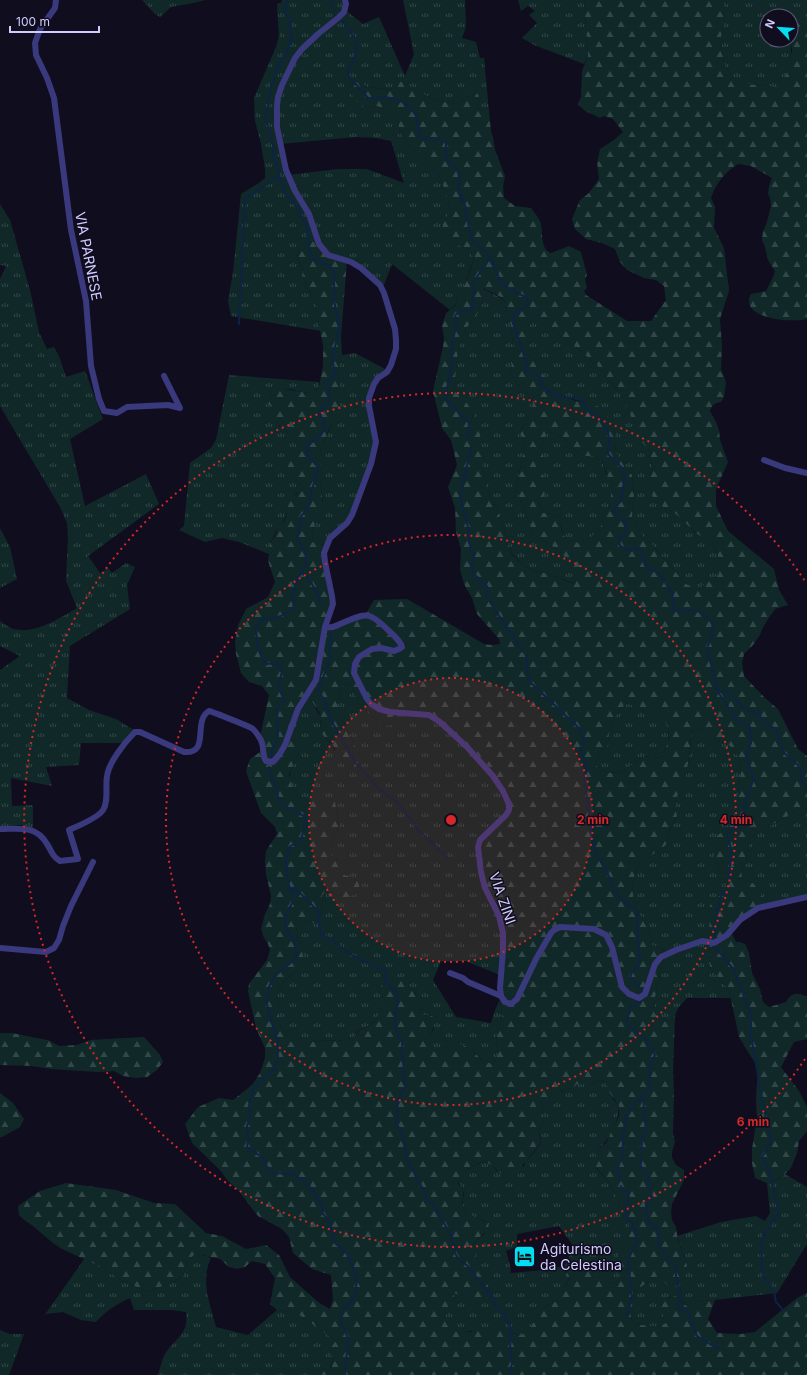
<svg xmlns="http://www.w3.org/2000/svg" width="807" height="1375" font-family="Inter,sans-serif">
<defs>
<pattern id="grass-tufts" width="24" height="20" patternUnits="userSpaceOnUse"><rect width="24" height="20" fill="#102928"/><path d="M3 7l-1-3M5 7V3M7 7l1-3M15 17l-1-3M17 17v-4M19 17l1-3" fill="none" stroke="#324748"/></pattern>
<pattern id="forest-firs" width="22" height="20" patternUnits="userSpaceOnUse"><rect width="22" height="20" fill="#102928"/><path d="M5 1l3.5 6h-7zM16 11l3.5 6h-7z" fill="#324748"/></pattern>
</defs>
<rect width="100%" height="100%" fill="#100d1f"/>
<g fill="url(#grass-tufts)" fill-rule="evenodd">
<path d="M142 0H205L193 3 171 7 160 17 155 14Z"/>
<path d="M282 0H344V9L363 24 379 17 405 76 414 54 403 0H465L466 27 462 38 476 42 480 58H484L489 111H479L477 107 479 98 477 94 473 93 457 104 434 100 398 80 394 90 368 87 357 82 364 107 377 106 392 112 397 119 400 132 406 141 414 151 425 159 433 170 440 177 449 202 450 212 443 223 456 244 470 250 474 259C468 272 461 302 450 310L392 264 382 290 377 281 347 261 297 254 305 282 315 300 316 311 321 331 231 316 228 301 233 272 241 194 259 183 265 178V169L261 144 255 121 254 98 276 47 279 36 277 5 278 3H281ZM356 137 376 138 391 141 404 183 367 169H338L288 175 280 144Z"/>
<path d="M518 0H584L588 56 584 64 534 45 522 38 537 23 529 15 535 11 528 6 521 11Z"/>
<path d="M723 0H807V25L795 22 791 36V16H767V40H790C792 52 791 67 786 78 784 81 780 84 777 87L745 84 734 79 725 68 722 52 721 37 725 19Z"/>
<path d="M0 204 10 220 30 290 39 332 47 349 54 347 59 356 66 377 85 371 103 419 70 439 85 506 146 474 159 504 88 556 100 573 108 568 112 573 126 563 135 567 127 585 130 609 70 646 67 698 89 710 116 719 137 732 124 743H81L79 765 46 767 52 786 11 778 12 806 33 805V828L20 825 0 827V670L20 656 0 646V621C3 623 7 626 11 628 33 636 58 619 77 608L66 581 68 537 67 523 60 507 0 406V279L6 266 0 265Z"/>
<path d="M482 288 501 298 506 303 507 315 511 325 514 354 511 361 512 373 515 382 526 391 533 403 530 415 520 432 525 446 516 488 534 535 557 549 572 563 575 584 549 574 534 571 524 566 512 554 497 509 487 490 483 469 454 391 458 350 466 328 475 319 483 300Z"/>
<path d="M536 318H545L552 328 597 365 603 374 623 397 641 440 650 451 652 466 649 482 663 507 676 514 696 533 707 538 713 543 719 559V574L698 590 686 584 664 559 651 543 642 536 632 516 634 495 632 475 616 453 614 430 590 402C571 401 553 394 543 375 537 361 540 363 526 354V328Z"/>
<path d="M355 353 387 370 370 393 375 445 352 513 325 545 312 542 313 529 323 503 320 480V451L331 426 340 383 337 373 342 355Z"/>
<path d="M229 375 319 382V387C307 398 301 390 288 389 283 389 277 390 272 391L268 404 272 407V411L279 426 287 431 289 435 298 445V450L295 453 288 473C299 483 307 491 287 498 289 507 287 516 282 524 281 527 277 529 276 531 274 536 273 538 270 543L273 551 269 554 239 542 222 538 205 542 179 530 184 526 190 463 211 448 216 440Z"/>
<path d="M551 432 563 437 578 453 585 456H593L602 461 606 474 611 481V500L608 510 604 515 600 529C595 533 591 539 585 541 566 548 561 534 561 518L553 514 543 513 540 505 544 496 545 478C536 471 540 466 543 457 544 454 541 448 541 444L547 434Z"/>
<path d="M0 528 10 547 17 579 0 588Z"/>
<path d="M350 682 360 706 384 726 394 721 396 711 424 712 474 751 488 766 511 798 503 922V976L465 961H441L433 980 456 1017 491 1023 495 1010 500 1000 502 1017 497 1032 496 1043 498 1054 494 1063C481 1065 479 1054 470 1049 465 1046 456 1046 451 1045 443 1050 436 1055 427 1050V1041L434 1028 432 1016 422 1015 415 992 380 986C380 992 382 997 382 1002 382 1016 371 1027 358 1030L355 1037 338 1041 327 1040 311 1042H290L279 1023V1007L276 995 284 981 297 970 302 951 296 933 297 927 306 920 316 924 319 920 323 907 322 896 327 889 338 896C341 883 347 873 338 861 336 859 333 857 330 855L331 846 339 826 335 801 312 799 308 800 298 798C285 775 289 775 299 752L292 729 307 695 321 717 320 730 325 738 332 744 334 750 354 743 348 732 337 704 342 687Z"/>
<path d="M627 703 645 711H659L669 726 668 743 661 758 645 756 622 772 606 773 595 765 600 752 608 745C609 726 613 716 627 703Z"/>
<path d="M692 729 702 730 709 738 721 741 730 746 739 757 741 771 735 816 714 856 728 888 709 940 711 953 709 963 711 969 729 990 731 998H687L678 1008 675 1016 666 1022 654 1013 655 998 665 951 652 945C651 932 645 924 639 913 630 895 631 881 639 863L648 858 666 845 670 830 677 816 674 801C688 781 690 753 692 729Z"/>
<path d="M803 806 807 810V895L767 903 754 884 742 877C740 871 742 867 746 863L747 852 751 838 762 830 779 821Z"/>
<path d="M600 1080 607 1084 613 1099 619 1106C618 1123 610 1139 597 1151L596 1168 609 1182 617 1199 624 1204 629 1215V1235L627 1242 620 1253 618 1259 620 1276 618 1281 613 1283 609 1282 583 1268 578 1261 574 1260 571 1262 566 1272 570 1277 565 1286 564 1289 562 1292 564 1300C560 1301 555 1302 551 1303 538 1310 534 1329 521 1335L505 1331H470L461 1333 450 1330 445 1322V1314L455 1304 454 1292 462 1296 490 1291 477 1258 471 1248 472 1245 484 1234 489 1223C482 1220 464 1215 463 1205 462 1201 464 1196 464 1192L458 1181C461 1172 481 1158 491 1164 493 1165 495 1169 497 1171L524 1166 525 1161C529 1159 541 1145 541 1140 541 1137 539 1134 538 1131L543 1122 541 1114 552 1094 556 1091 567 1090 574 1087 577 1084H592ZM559 1226 574 1247 564 1266 544 1270 511 1273 510 1265 506 1251 517 1247V1234Z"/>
<path d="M785 1174 807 1187V1244L777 1293 696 1302 689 1308 676 1296 668 1298 663 1315 666 1323 658 1327 634 1324C630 1317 627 1301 633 1294 636 1290 641 1287 645 1284 652 1280 653 1275 661 1277L665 1281 687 1265 677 1236 721 1222 756 1216 765 1221 770 1213 767 1183 782 1177Z"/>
<path d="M194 1255H202L211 1258C200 1281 210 1303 216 1327L248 1335 277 1310 291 1312 301 1316 336 1341 331 1352C333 1358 333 1364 329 1369L324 1370 319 1375H158C160 1368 162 1360 165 1354 176 1337 189 1335 186 1312L171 1310H134L130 1298C115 1305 107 1310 96 1322L81 1320 63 1312 46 1314 44 1316 85 1258 106 1269 123 1282 148 1291 172 1283 183 1276 188 1260Z"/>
<path d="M0 1330 10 1334H24L9 1375H0Z"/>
</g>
<g fill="url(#forest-firs)" fill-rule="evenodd">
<path d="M584 0H723L725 19 721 37 722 52 725 68 734 78 745 84 777 87 785 78 789 66 792 50 790 40 795 22 807 25V319C792 323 738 319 751 294L766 291 773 277 775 271 768 260 765 247 762 240 763 231 767 222 771 206 770 198 768 194 769 186 772 178 751 166 738 164C725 172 716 183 711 198L715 207 714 228 724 248 729 291 720 319 722 346 721 369 726 382 724 397 721 402C714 403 712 405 710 411L716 422 719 430 720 440 728 462 716 489V506L728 531 774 569 779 590 788 605 775 609 768 619 762 629 760 635 753 645 744 654 742 663 744 676 765 698 778 709 798 749 807 756V810L803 806 779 821 762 830 751 838 747 852 746 863C742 867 740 871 742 877L754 884 767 903 754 908 730 930 736 942H740L745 944 749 953 752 973 760 989 763 1002 769 1007 786 1002C792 992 797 992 807 997V1039L794 1042 781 1067 799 1091 807 1107V1131L799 1141 797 1153 791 1168 782 1177 767 1183 755 1178 752 1163V1149L757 1118 756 1099 758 1068 739 1037 729 990 711 969 709 963 711 953 709 940 710 905 728 888 714 856 716 836 728 829 735 816 741 771 739 757 730 746 721 741 709 738 702 730 692 729C689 753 689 781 674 801L677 816 670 830 666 845 648 858 639 863C631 881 630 895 639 913 645 924 651 932 652 945L665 951 655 998 654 1013 666 1022 675 1016 673 1072 674 1093 673 1134 675 1142 672 1152V1158L676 1165 684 1170V1180L672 1204 671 1213 672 1220 676 1227 678 1240 687 1265 684 1277 678 1285 673 1288 668 1286 661 1277C653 1275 652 1280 645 1284 641 1287 636 1290 633 1294 627 1301 630 1317 634 1324L658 1327 666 1323 663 1315 659 1311C662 1302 667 1298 676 1296L682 1302 689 1308 696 1302 715 1300 708 1319 717 1333 741 1334 755 1332 797 1298 807 1293V1375H319C321 1370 325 1370 329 1369L332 1366 331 1361 332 1357 330 1348 336 1341 301 1316 291 1312 277 1310 270 1304 275 1278 265 1264 252 1261 245 1267 237 1269 229 1267 220 1259 202 1255H194L188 1260 183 1276 172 1283 148 1291 123 1282 106 1269 62 1249 53 1243 33 1226 22 1218 19 1215 18 1206 40 1191 66 1183 116 1190 154 1203 175 1204 206 1233 222 1236 246 1249 266 1245 279 1255 290 1277 318 1302 330 1309 333 1299 331 1275 312 1269 293 1253 289 1237 282 1229 258 1216 238 1190 228 1181 220 1170 192 1143 185 1124 198 1107 219 1098 233 1100 252 1085 260 1073 265 1058V1048L256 1028 248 991 249 984 267 960 270 950 268 944 264 938 261 929 265 914 270 904 271 896 266 874 265 861 266 851 277 834 275 827 261 813 246 771 250 759 263 750 260 737 269 695 262 686 249 682 241 673 236 654 235 642 238 625 246 609 268 597 275 582 268 561 269 554 273 551 270 547V543L275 536 278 527C290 521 287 505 287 494L292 493 296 495C305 482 292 481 287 471 284 467 286 460 286 455 293 453 297 453 298 445L289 435 287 431 276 423 270 415 272 411V407L268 404 272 391 275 387 307 393 316 390 319 387 323 365V345L316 311 315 300 305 282 297 253 299 248 310 242 317 241 323 251 347 261 341 336 342 355 337 373 340 383V403L320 451V480L323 504 313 529 312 542 325 545 332 598 326 627 367 612 374 600 407 599 484 644 492 645 500 644 499 639 477 614 472 598 464 584 460 569 461 549 456 532 455 508 448 487 457 465 451 440 442 428 433 391 443 347 444 337 442 326 446 313 455 306 467 279 474 259 470 250 456 244 442 233 443 223 450 212 449 202 440 177 433 170 425 159 414 151 406 141 400 132 397 119 392 112 377 106 364 107C355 100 351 98 351 86L357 82 368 87 394 90 393 81 398 80 434 100 457 104 473 93 478 94 479 98 477 107 479 111H489L491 131 493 137 495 150 505 176 503 186 504 198 515 206 531 208C534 212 538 217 540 221 544 232 539 248 551 253L569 246 581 252 587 275 585 279 587 288 584 291 586 295 627 321H651L666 300 664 286 656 280 644 278 627 270 620 262 615 249 602 243 586 239 575 229 572 219 580 200 589 193 599 179 597 163 600 149 614 140 623 132 613 119 604 116 600 118 585 111 578 104 581 97 582 71 588 56ZM483 288 501 297 506 303 507 315 511 325 514 354 511 361 512 373 515 382 526 391 533 403 530 415 520 432 525 446 516 488 534 535 557 549 571 563 574 584 549 574 534 571 524 566 512 555 497 509 487 490 483 469 479 422 472 410 462 397 454 391 458 350 466 328 475 319 483 300ZM536 318H545L552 328 597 365 603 374 623 397 641 441 650 451 652 466 649 482 653 498 663 507 676 514 696 533 713 543 719 559V574L698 589 686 584 664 559 651 543 642 536 632 516 634 495 632 475 616 453 614 430 604 410 590 402 576 401 565 397 553 388 544 376 538 362 526 354V328ZM551 432 563 437 578 453 585 456H593L602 461 608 478 611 481V500L608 510 604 515 600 529C595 533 591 539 585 541 566 547 560 534 561 518L553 514 543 513 540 505 544 496 546 478C536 471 541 466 543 457 544 454 541 448 541 444L547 434ZM350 682 360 706 384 726 394 725 396 711 434 715 474 751 488 766 511 798 510 811 481 842 482 865 490 896 505 935 502 984 500 1000 502 1017 497 1032 496 1043 498 1054 494 1063C482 1065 478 1054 469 1048 465 1046 461 1044 457 1043 446 1046 439 1056 427 1050 426 1039 434 1031 435 1020L432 1016 422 1015C417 998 416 983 395 979 390 978 388 977 383 980 381 985 379 990 380 996 380 996 382 1001 382 1002 382 1016 371 1027 359 1030L355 1037 338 1041 327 1040 311 1042H290L279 1023V1007L276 995C279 991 281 985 284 981 290 974 303 969 303 957 302 946 295 938 297 927L306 920 316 924 319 920 323 907 322 896 327 889 338 896 346 898 358 893 360 889 357 878 344 875 343 871 347 864 344 859 337 860 331 855V846L339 826 335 801 331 797C318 797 311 801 298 798L293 789 289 774 299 752 301 741 292 729 307 696C311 701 320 711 321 717 322 721 320 725 320 729 321 736 328 739 332 744 338 753 342 767 355 767L359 762 354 743 348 732 337 704 342 687ZM627 703 645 711H659C672 732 672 736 661 758L645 756 622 772 606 773 595 765 600 752 608 745C609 726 613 716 627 703ZM600 1080 607 1084 608 1090 619 1106V1116L606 1143 597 1151 595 1159 596 1167 609 1182 617 1199 624 1204 629 1215V1235L627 1242 620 1253 618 1259 620 1276 618 1281 613 1283 609 1282 584 1268 578 1261 575 1260C569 1263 566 1269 567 1276L570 1278C566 1284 564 1289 560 1294L564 1300C560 1301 555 1302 551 1303 538 1310 534 1329 521 1335 511 1334 503 1329 494 1328 479 1327 458 1340 447 1325 441 1316 449 1311 455 1304L454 1293C466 1298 476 1300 489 1297L490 1291 477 1258 471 1248 472 1245 488 1229 489 1223C482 1220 465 1215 463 1206 461 1199 465 1193 463 1187L459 1185 458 1182C461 1172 480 1158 490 1164 493 1165 495 1169 497 1170 503 1176 509 1176 517 1175 520 1171 523 1163 526 1161 531 1154 538 1148 541 1140L538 1131 543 1122 541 1114 552 1094 556 1091 567 1090 574 1087 577 1084H592Z"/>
<path d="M0 1033H12L36 1038 48 1040 59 1046 77 1045 90 1040 144 1037 160 1055 163 1062 157 1070 147 1077 136 1078 123 1076 114 1071 98 1072 51 1069 31 1066 0 1065Z"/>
<path d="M0 1093 13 1103 24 1119 20 1127 2 1137H0Z"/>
</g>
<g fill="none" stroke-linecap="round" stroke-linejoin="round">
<g stroke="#0d2343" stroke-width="2">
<path d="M332 0V7L334 12"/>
<path d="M342 20 357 42 356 54 347 74 369 99 386 97 406 103 416 115 419 133 423 139 438 138 446 143V160L457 168 460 180 458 190 466 208 470 235 474 242 487 253 494 264 501 284 527 298 529 305 514 314 512 320 525 359 526 370 542 378 541 384 547 391 560 397 577 398 584 403 589 412 599 419 608 432 609 441 608 454 623 469 625 478 620 502 613 510 616 514 626 521 625 533 619 538 620 546 630 551 637 548 643 553V561L647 569 658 572 672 593 674 609 678 612C697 607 698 611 713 622L711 638 707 648 718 692H728L743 707 760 716 766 724 776 729 783 752 798 765 801 772 802 780 807 788"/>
<path d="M239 324 245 199 279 176"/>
<path d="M468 438 469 423 445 398 453 361 451 349 457 322 455 316 458 312 472 309 474 281 490 258"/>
<path d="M471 447 460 497 469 531V542L474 557 471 566 474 574 487 586 486 596 523 652"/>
<path d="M302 573 311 582 321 602"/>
<path d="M331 633 330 659 318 691 324 699 332 722 355 762 379 789 396 801 409 817 419 831 448 858"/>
<path d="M526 657 529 681 580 729 585 743 580 750 588 770 584 775 593 845 620 899 636 910 640 960 637 968 632 972 630 978 636 983 643 992"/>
<path d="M718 692 736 719 750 727 751 743 746 756 754 778 746 800 744 812 738 826 732 829 728 835 732 854 729 871V880"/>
<path d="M271 758 272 751 278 736 277 710 284 700 278 686 282 672 278 663 266 664C256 650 257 642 256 626L263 620 281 616 294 608 292 595 298 577 302 573 307 560 303 548 297 536 299 533 301 516 307 510 318 467 307 455V445C315 441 327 433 324 422 323 419 320 416 319 413L329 401 328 381 336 375 332 360 339 329 334 299V272L328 265 314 260 309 249 307 226 296 206 285 193 279 176 278 169 272 155 274 148 266 120 270 90 277 70 291 42 290 20 284 12 288 0"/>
<path d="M269 767 272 779 277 787 278 797 284 806 304 816 306 821 301 840 289 847 286 861 289 887 293 893V901L286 915 285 923 287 930 293 937 297 952 295 959 275 976 271 982 268 989 267 1004 277 1040 278 1061 272 1071 260 1081 253 1090 249 1106 251 1114 247 1126 248 1141 247 1147 263 1158 269 1172 285 1174 293 1173 310 1187 321 1204 323 1214 329 1220 335 1243 347 1254 353 1268 357 1281 354 1298 344 1310 340 1320 348 1338 345 1375"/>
<path d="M289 887 298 891 318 911 321 935C333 937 340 948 350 954 361 960 373 967 385 970V981L395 991 398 1004 396 1009 395 1028 402 1042 404 1073 403 1078 406 1087C397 1097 396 1111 396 1124 408 1136 401 1140 406 1153 409 1161 413 1171 417 1179 422 1188 425 1190 428 1201L433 1204 452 1237 455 1253 459 1260 468 1266 480 1282 493 1298 494 1303 507 1319 512 1331 510 1347 512 1364 509 1375"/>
<path d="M715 937 717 911 721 896 727 889"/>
<path d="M715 947 734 970 751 1015V1036L763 1104 771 1143 762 1157 771 1175 774 1195 778 1205V1214L764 1234 761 1248 763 1276 774 1291 776 1302 784 1311"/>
<path d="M641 1000 630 1008 627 1020 630 1027 646 1040 655 1055 649 1068 651 1086 643 1096 646 1131 643 1135 641 1149"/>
<path d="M642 1156C639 1165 640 1168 648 1173L647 1179 652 1197 646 1206 649 1223 657 1230 659 1246 676 1268C674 1277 679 1284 680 1292 681 1298 677 1301 679 1308L687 1311 697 1336 718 1349"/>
<path d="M619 1179 621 1174 617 1170 622 1157 625 1118 636 1102 643 1097"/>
<path d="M621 1186 623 1191H628C631 1203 625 1206 626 1218L633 1223 637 1241 628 1260 632 1298 626 1317"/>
</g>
<g stroke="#3a397d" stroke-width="6">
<path d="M56 0 55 8 40 29 35 43 36 55 47 78 54 98 71 230 86 301 91 366 99 399 104 411 117 413 127 407 168 405 180 408 164 376"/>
<path d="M764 460 785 468 807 473"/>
<path d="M325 627C331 628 334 627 340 624 365 614 367 609 388 630 393 635 400 640 402 647L399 649 394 651 381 648 372 649 359 657 355 664 354 673 367 699 371 704 379 709 390 712 429 715 440 722 467 747 493 776 503 791 509 804V810L506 815 480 840 478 847 481 872 485 888 499 916 503 933V950L500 988 501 996 505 1002 511 1004 517 999 536 959 551 933 554 930 560 927 594 929 606 935 612 947 622 987 629 994 639 998 645 994 655 964 661 957 676 950 702 941 714 943 727 935 740 920 758 908 807 897"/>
<path d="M0 829C20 829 36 825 47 844 53 853 51 855 60 861L78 859 69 830C78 826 98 818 103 810 109 801 105 787 107 776 109 762 125 742 135 732H140L184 752C211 754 192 721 209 711 213 712 251 727 253 729 256 732 261 739 262 743 264 749 262 755 266 761L273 762 279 755 285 745 298 709 316 680 325 627 333 604 332 596 325 562 324 553 330 538 347 523 352 515 371 464 376 442 369 406V398L374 384 378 378 387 372 391 365 396 349V340L395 329 384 293 380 285 361 268 351 262 328 255 319 244 309 214 295 191 286 170 277 127V106L278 97 282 85 295 58 302 49 318 34 338 18 344 12 346 4 345 0"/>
<path d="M0 948 46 952 54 948 59 940 63 926 71 906 93 862"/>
<path d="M450 973 463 978 468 982 501 996"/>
</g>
</g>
<circle cx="451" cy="820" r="142" fill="#d62828" fill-opacity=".12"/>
<g fill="none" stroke="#d62828" stroke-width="2" stroke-dasharray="2 4">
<circle cx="451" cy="820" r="142"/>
<circle cx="451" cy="820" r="285"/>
<path d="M805 1059A427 427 0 1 1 805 581"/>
</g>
<defs>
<symbol id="hotel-square" viewBox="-11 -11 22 22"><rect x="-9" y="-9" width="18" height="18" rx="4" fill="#05def1" stroke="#100d1f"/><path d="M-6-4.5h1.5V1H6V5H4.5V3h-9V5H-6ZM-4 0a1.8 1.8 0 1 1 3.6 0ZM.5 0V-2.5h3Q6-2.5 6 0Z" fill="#111"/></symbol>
</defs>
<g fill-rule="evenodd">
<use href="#hotel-square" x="512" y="1244" width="25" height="25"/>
</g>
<g text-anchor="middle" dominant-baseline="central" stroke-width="3" stroke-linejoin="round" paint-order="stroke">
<g font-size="14" fill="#d1ccfe" stroke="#100d1f">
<text transform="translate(89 256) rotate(79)">VIA PARNESE</text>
<text transform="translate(503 898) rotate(71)">VIA ZINI</text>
</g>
<g font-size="14" fill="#d1ccfe" stroke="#100d1f" text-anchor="start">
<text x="540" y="1248">Agiturismo<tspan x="540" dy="16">da Celestina</tspan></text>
</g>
</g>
<circle cx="451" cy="820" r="6" fill="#d62828" stroke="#100d1f" stroke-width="2"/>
<g font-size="12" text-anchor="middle" font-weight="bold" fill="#d62828" stroke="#100d1f" stroke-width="3" stroke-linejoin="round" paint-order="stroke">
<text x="593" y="824">2 min</text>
<text x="736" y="824">4 min</text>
<text x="753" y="1126">6 min</text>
</g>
<g transform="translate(779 28) rotate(295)"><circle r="19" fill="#100d1f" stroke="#5d5978"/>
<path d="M0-3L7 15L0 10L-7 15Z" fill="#05def1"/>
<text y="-6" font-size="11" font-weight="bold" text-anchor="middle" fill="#d1ccfe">N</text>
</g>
<path d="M10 26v6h89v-6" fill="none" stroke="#d1ccfe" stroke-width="2"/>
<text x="16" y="26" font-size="12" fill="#d1ccfe" stroke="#100d1f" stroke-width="3" paint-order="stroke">100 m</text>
</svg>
